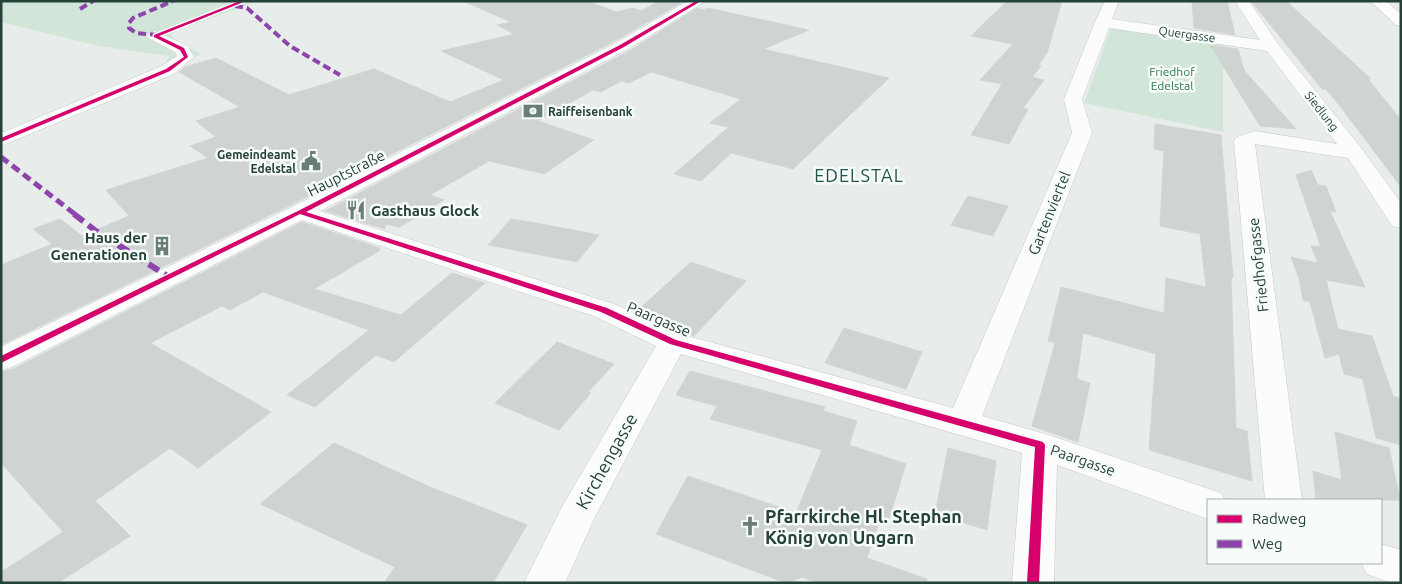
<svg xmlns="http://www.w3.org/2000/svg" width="1402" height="584" font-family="Ubuntu,sans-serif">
<rect width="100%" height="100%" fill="#e8edeb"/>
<g fill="#d1e6d8">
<path d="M1 1H258L178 30 171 35 177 42 202 54 163 70 169 56 99 46 1 22Z"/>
<path d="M1112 25 1223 42V132L1084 103Z"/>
</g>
<g fill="#cfd4d2" stroke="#d1d6d4">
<path d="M463 1H587L616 12 633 8 641 11 659 1 681 3 615 41 291 205 1 345V265L52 244 33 229 60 219 82 236 129 216 106 190 208 158 190 146 216 137 196 121 240 107 179 72 185 67 216 58 289 95 374 69 450 102 504 80 441 51 514 34 497 25 511 22Z"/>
<path d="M1007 1H1062L1047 53 1038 65 1041 66 1032 77 1044 80 1023 108 1028 109 1009 144 971 135 1002 84 980 80 1013 44 971 36Z"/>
<path d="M1192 1H1227L1235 35 1194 28Z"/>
<path d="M1251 1H1286L1371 79H1368L1401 120V187L1343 110 1326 89H1322Z"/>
<path d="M697 8 703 10 708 8 809 30 763 49 889 78 793 169 731 153 701 181 674 174 729 127 710 123 741 99 651 72 629 83 621 81 601 92 593 90 538 121 594 140 544 174 489 161 430 195 444 200 400 227 386 224 385 229 325 211 629 51Z"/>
<path d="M1210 45 1238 49 1244 70 1296 129 1260 126Z"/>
<path d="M1155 124 1221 135 1233 278 1231 277 1236 428 1247 431 1252 481 1149 450 1156 354 1083 333 1077 379 1090 383 1078 442 1032 426 1055 343 1048 341 1061 287 1164 313 1166 278 1206 287 1200 234 1160 226 1164 151 1154 149Z"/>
<path d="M1311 170 1318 185 1326 186 1336 212 1330 211 1365 287 1326 280 1338 329 1372 336 1393 396 1401 399V445L1376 438 1363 379 1344 374 1339 354 1325 358 1310 302 1303 300 1299 278 1291 257 1318 263 1311 246 1321 247 1296 175Z"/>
<path d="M968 196 1008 206 993 236 951 225Z"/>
<path d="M511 219 536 223 599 235 577 262 488 245Z"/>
<path d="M302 222 380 248 379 251 314 289 401 315 452 273 485 283 394 362 376 355 315 407 287 395 369 330 263 292 230 310 222 306 150 343 271 412 198 468 170 448 95 501 130 536 58 583H1V572L63 532 1 463V372L13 369Z"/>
<path d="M691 262 746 281 694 336 636 312Z"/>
<path d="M844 328 922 352 906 389 825 363Z"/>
<path d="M557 342 614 364 588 392 591 393 559 430 495 403Z"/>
<path d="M690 371 825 407 823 411 857 421 849 445 906 464 889 519 881 516 867 558 927 579V583H818L802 577 790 582H783L656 534 688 476 796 513 822 450 710 419 717 406 676 395Z"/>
<path d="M1335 432 1389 448 1400 500H1316L1313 471 1342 480Z"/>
<path d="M334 443 430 487 527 525 493 583H384L395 567 260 504Z"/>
<path d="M948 448 996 461 987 530 935 514Z"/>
</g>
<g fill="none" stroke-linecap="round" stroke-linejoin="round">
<defs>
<g id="minor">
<path d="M688 1H706L628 49 320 211 614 304 684 335 953 408 1072 133 1064 99 1095 22 1105 1H1119L1112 19 1260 40 1235 1H1249L1278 44 1362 149 1401 203V228L1392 226 1348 158 1255 144 1302 500H1265L1234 141 1237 137 1255 131 1337 144 1267 51 1109 28 1082 99 1092 133 982 416 1052 436 1221 493 1225 500H1208V519L1057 465 1054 583H1012L1022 453 681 354 593 521 565 583H524L563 505 656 346 594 316 302 220 12 367 1 370V347L292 207 616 43Z"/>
<path d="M1370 1H1386L1401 14V26L1396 25Z"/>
<path d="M155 31 188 46 194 57 174 74 1 146V133L162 66 177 56 175 52 150 39 147 36 150 33Z"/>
<path d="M1381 544 1401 550V583H1391L1367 574 1361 563H1381Z"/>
</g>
</defs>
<use href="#minor" stroke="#c5cac8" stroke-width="1"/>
<use href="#minor" fill="#fcfcfc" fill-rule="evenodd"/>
<g stroke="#8e44ad" stroke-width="4" stroke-dasharray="8 4" stroke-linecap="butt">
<path d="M235 6 247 8 290 46 340 75"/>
<path d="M80 9 93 1"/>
<path d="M158 35 136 33 129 28V23L133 18 173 1"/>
</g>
<path stroke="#8e44ad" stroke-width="5" stroke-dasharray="9 5" stroke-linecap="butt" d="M1 157 76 215"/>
<path stroke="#8e44ad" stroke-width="6" stroke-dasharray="12 6" stroke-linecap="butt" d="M74 214 96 231 169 277"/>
<defs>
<g id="cycleway">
<path d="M240 1H246L159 36 184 48 188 57 170 71 1 142V138L166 69 184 57 180 50 154 37V35Z"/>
<path d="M696 1H701L624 47 306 212 607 308 676 340 1043 442 1045 445 1039 583H1027L1035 447 670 344 601 312 300 214 1 363V356L298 211 620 45Z"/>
</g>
</defs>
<use href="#cycleway" stroke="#f7fbf9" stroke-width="3"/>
<use href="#cycleway" fill="#d6006c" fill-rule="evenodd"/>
</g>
<defs>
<symbol id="bank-bare" viewBox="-9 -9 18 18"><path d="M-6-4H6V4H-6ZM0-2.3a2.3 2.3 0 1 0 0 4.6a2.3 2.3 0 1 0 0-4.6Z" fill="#697e78" stroke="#f7fbf9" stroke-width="2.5" paint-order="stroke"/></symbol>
<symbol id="civic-bare" viewBox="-9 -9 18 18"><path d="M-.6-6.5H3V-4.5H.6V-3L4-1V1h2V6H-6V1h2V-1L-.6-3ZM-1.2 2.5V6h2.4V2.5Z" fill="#697e78" stroke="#f7fbf9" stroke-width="2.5" paint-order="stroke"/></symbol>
<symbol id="restaurant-bare" viewBox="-9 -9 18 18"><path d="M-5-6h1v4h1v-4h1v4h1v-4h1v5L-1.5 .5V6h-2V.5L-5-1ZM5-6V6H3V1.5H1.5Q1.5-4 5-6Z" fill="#697e78" stroke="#f7fbf9" stroke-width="2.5" paint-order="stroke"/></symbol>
<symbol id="building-bare" viewBox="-9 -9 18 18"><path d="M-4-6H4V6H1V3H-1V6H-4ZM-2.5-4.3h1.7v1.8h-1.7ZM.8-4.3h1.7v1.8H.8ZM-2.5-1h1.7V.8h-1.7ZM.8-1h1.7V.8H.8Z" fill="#697e78" stroke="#f7fbf9" stroke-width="2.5" paint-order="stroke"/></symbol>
<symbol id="church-bare" viewBox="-9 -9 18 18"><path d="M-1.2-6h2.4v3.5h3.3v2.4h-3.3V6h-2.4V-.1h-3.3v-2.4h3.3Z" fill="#697e78" stroke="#f7fbf9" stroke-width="2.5" paint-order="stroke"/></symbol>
</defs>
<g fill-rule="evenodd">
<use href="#bank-bare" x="519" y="97" width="28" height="28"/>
<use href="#civic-bare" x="297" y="147" width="28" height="28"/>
<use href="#restaurant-bare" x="342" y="196" width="28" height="28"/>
<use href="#building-bare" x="148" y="232" width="28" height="28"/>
<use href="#church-bare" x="736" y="512" width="28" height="28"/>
</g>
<g text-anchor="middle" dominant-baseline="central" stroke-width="5" stroke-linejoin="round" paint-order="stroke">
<g font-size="12" fill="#24423a" stroke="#f7fbf9">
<text transform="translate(1187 34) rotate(8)">Quergasse</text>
<text transform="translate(1322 111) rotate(52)">Siedlung</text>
</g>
<g font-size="12" fill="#2d7a4b" stroke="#f7fbf9">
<text x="1172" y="71">Friedhof<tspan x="1172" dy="14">Edelstal</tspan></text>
</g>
<g font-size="12" font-weight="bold" fill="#24423a" stroke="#f7fbf9" text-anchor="start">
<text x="548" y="111">Raiffeisenbank</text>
<text x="296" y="154" text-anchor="end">Gemeindeamt<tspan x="296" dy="14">Edelstal</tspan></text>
</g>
<g font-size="15" fill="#24423a" stroke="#f7fbf9">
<text transform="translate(346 173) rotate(-27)">Hauptstraße</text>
<text transform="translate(1049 213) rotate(-68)">Gartenviertel</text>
<text transform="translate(1258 265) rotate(-96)">Friedhofgasse</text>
<text transform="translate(659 319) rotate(23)">Paargasse</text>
<text transform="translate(1083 460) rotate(19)">Paargasse</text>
</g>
<g font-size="15" font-weight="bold" fill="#24423a" stroke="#f7fbf9" text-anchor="start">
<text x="371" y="210">Gasthaus Glock</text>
<text x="147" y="237" text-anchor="end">Haus der<tspan x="147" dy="17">Generationen</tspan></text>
</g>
<g font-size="18" letter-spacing="1" fill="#1f5548" stroke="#f7fbf9">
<text x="859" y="175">EDELSTAL</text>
</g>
<g font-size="18" fill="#24423a" stroke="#f7fbf9">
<text transform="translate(606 461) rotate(-61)">Kirchengasse</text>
</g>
<g font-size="18" font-weight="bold" fill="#24423a" stroke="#f7fbf9" text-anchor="start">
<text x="765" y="516">Pfarrkirche Hl. Stephan<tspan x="765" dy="21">König von Ungarn</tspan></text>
</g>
</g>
<rect width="1402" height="584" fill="none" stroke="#24423a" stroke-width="5"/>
<rect x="1207" y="499" width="175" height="65" fill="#f7fbf9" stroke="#a3b1ad"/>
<rect x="1217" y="515" width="25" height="8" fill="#d6006c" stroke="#a3b1ad"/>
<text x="1252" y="524" font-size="15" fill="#24423a">Radweg</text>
<rect x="1217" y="540" width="25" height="8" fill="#8e44ad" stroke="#a3b1ad"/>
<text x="1252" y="549" font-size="15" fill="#24423a">Weg</text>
</svg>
